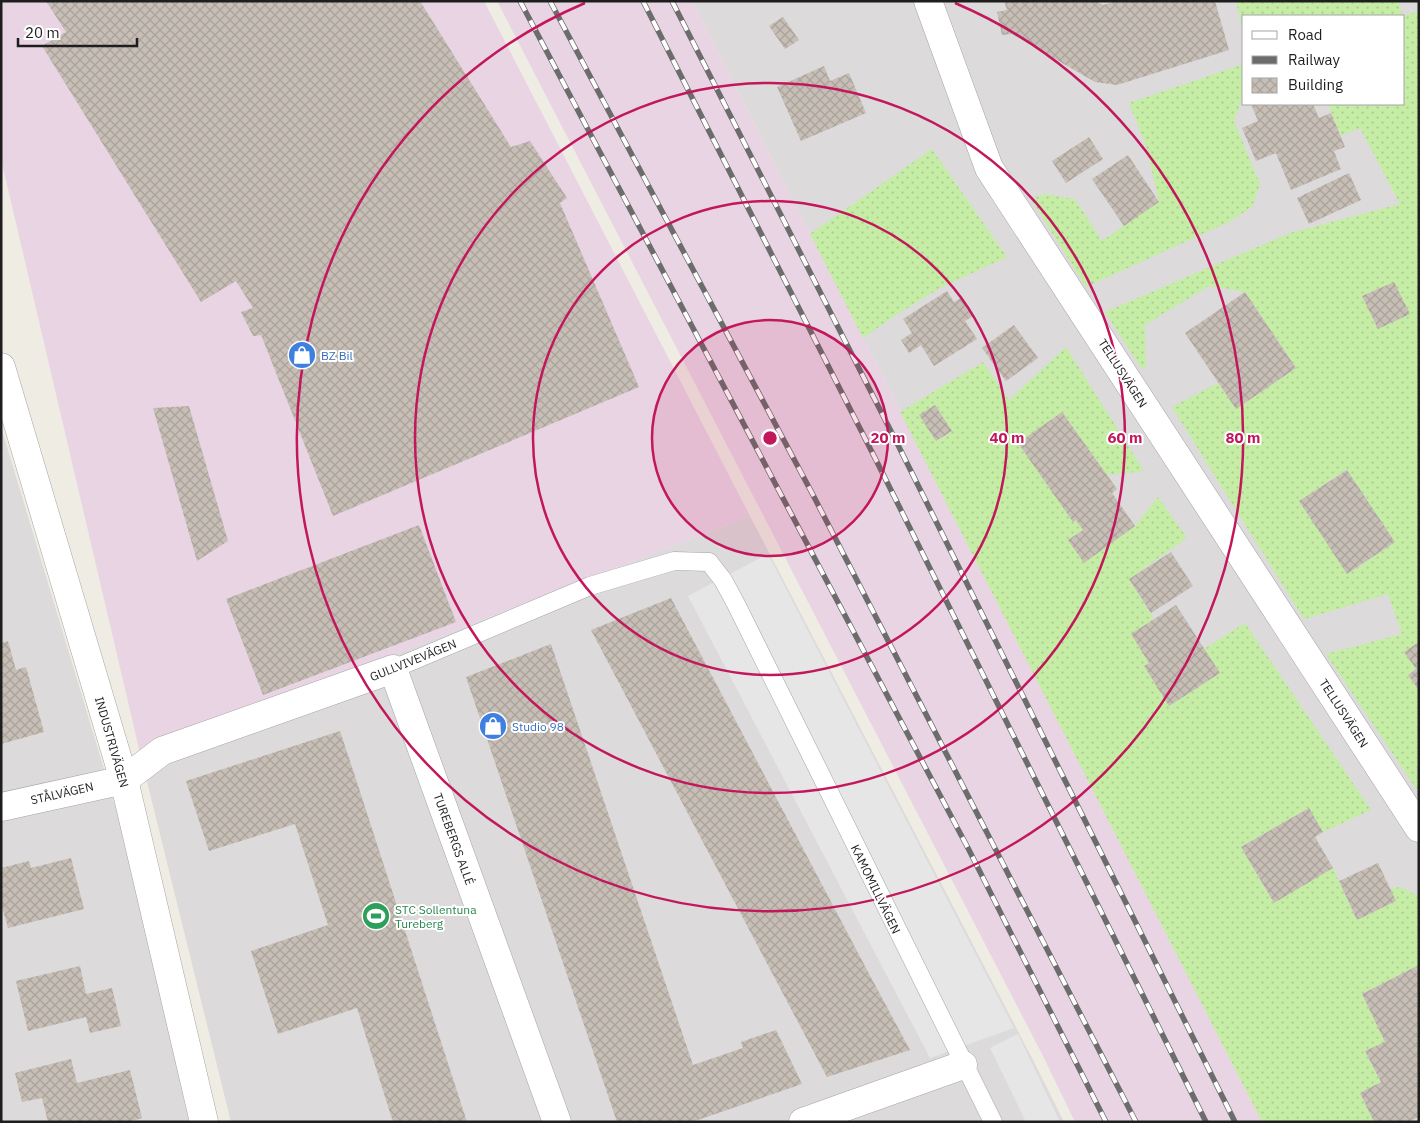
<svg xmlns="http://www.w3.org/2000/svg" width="1420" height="1123" font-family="'IBM Plex Sans',sans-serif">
<defs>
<pattern id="grass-dots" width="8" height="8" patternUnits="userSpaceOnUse" patternTransform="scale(1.25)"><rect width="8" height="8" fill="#c6eda5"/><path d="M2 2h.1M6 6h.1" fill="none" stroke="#aacb8e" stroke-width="1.8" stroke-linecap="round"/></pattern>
<pattern id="building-cross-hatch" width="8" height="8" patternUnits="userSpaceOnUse" patternTransform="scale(1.25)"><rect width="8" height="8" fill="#c7beb6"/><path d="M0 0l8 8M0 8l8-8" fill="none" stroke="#aaa39c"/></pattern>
</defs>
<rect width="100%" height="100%" fill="#efece3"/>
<g fill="#dcdada" fill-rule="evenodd">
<path d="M692 1H1419V1122H1262ZM1244 16H1404V104H1244Z"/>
<path d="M1 427 125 839 189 1122H1Z"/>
<path d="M750 516 1034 1062 1064 1122H231L140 753Z"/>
</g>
<g fill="#e9d4e4">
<path d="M1 1H484L750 516 140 753 1 159Z"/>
<path d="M497 1H692L1262 1122H1075L1043 1056Z"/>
</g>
<g fill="url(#grass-dots)" fill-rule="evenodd">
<path d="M1236 1H1398L1403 16 1419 11V642L1404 652 1416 669 1408 675 1419 690V793L1326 654 1402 634 1388 594 1304 619 1172 407 1218 383 1236 409 1296 368 1245 292 1209 286 1145 325 1146 367 1142 369 1105 312 1290 233 1400 204 1360 128 1341 136 1328 104H1404V16H1244V36ZM1346 470 1395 542 1348 574 1299 501Z"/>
<path d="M1244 64V94L1234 121 1260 184 1252 207 1229 222 1086 287 1031 199 1044 194 1075 199 1102 241 1159 201 1146 146 1129 103Z"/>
<path d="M932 149 1007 257 942 287 896 315 863 338 810 234Z"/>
<path d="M1066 347 1144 471 1107 475 1062 412 1018 443 1073 521 1076 520 1083 530 1068 540 1084 562 1135 526 1158 497 1187 538 1129 579 1154 619 1131 634 1149 663 1144 666 1170 705 1220 673 1204 649 1245 623 1371 810 1323 832 1308 808 1241 847 1273 902 1333 868 1357 920 1396 901 1390 889 1400 887 1419 896V965L1362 994 1385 1042 1365 1052 1381 1082 1360 1093 1374 1122H1262L900 412 983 362 1009 400ZM935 405 952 432 936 441 920 415Z"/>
</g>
<g fill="#e6e6e6">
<path d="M768 554 1014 1028 930 1058 688 596Z"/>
<path d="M1018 1034 1060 1122H1026L990 1048Z"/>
</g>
<g fill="url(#building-cross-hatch)">
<path d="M46 1H420L511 147 530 141 567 198 560 203 639 387 333 516 261 335 253 336 241 312 253 308 236 281 201 302 42 46 66 32Z"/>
<path d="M1004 1H1097L1103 5 1116 1H1215L1229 50 1117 85 1095 82 1012 34 1002 35 997 12 1007 10Z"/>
<path d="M783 17 799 40 785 49 769 26Z"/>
<path d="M824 66 830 81 849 73 866 113 801 141 777 87Z"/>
<path d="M1251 104H1313L1319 118 1331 113 1345 147 1334 151 1341 169 1291 190 1276 153 1256 161 1242 128 1258 121Z"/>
<path d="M1089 137 1103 159 1066 183 1052 161Z"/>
<path d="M1128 155 1159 202 1124 226 1092 179Z"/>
<path d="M1349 173 1361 200 1309 224 1297 198Z"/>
<path d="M1394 282 1410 314 1378 329 1362 296Z"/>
<path d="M947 291 954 302 961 298 973 316 965 321 977 339 934 366 921 345 909 353 901 340 912 333 903 319Z"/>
<path d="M1245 292 1296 368 1236 409 1185 333Z"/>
<path d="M1014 325 1038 358 1006 381 982 348Z"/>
<path d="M935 405 952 431 936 441 919 415Z"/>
<path d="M189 406 228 541 197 561 153 408Z"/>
<path d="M1062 412 1117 489 1112 493 1135 526 1084 563 1068 540 1083 530 1076 520 1073 522 1018 443Z"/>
<path d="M1347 470 1395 542 1347 574 1299 501Z"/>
<path d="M419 525 456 622 263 695 226 599Z"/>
<path d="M1171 552 1193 586 1151 613 1129 579Z"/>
<path d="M671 598 867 970 910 1050 827 1077 591 630Z"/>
<path d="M1176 605 1220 673 1169 706 1144 666 1149 663 1131 634Z"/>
<path d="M8 641 16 670 26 667 44 732 1 744V643Z"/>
<path d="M1419 642V690L1408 675 1416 669 1404 652Z"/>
<path d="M551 644 693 1065 743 1048 741 1042 776 1030 802 1084 692 1122H617L466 677Z"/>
<path d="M340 731 353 770 467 1122H393L357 1008 278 1034 251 951 328 925 295 824 209 851 186 781Z"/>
<path d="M1309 808 1323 832 1315 837 1333 868 1274 903 1241 847Z"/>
<path d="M71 858 84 909 8 928 1 903V868L29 861 31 868Z"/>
<path d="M1378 863 1396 901 1357 920 1339 881Z"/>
<path d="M1419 965V1031L1417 1032 1419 1036V1117L1408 1122H1374L1360 1093 1381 1082 1365 1051 1385 1042 1362 994Z"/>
<path d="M80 966 86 994 112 988 121 1026 90 1033 86 1017 28 1031 16 981Z"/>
<path d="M71 1059 77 1083 130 1070 142 1118 128 1122H48L42 1098 22 1102 15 1073Z"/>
</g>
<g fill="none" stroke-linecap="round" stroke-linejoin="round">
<defs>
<path id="service" d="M393 669 590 586 674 561 709 562 723 580 736 604 993 1122"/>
<g id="minor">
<path d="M928 1 989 168 1419 828"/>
<path d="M1 367 124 780 204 1122"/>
<path d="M1 807 124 780 162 751 393 669 557 1122"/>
<path d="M803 1122 963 1065"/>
</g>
</defs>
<use href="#service" stroke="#a5a5a5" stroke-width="19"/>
<use href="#minor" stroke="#a5a5a5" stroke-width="29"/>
<use href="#service" stroke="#fff" stroke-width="18"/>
<use href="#minor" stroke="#fff" stroke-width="28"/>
<defs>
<g id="rail">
<path d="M520 1 969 850 1106 1122"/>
<path d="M550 1 812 493 1136 1122"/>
<path d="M643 1 876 460 1206 1122"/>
<path d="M672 1 897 443 1235 1122"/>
</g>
</defs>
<use href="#rail" stroke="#6c6c6c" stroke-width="5.5"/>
<use href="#rail" stroke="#fff" stroke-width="4" stroke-dasharray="11" stroke-linecap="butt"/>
</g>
<circle cx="770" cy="438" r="118" fill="#c2185b" fill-opacity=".12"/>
<g fill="none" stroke="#c2185b" stroke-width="2.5">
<circle cx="770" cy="438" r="118"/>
<circle cx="770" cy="438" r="237"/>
<circle cx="770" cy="438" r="355"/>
<path d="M955 3A473 473 0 1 1 585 3"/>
</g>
<defs>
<symbol id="shop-disc" viewBox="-11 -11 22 22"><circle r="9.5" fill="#3f7fe0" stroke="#fff"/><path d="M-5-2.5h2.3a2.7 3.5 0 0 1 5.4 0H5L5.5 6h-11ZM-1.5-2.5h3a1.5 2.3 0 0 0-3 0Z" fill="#fff"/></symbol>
<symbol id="stadium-disc" viewBox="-11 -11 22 22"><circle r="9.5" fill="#2e9e5b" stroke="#fff"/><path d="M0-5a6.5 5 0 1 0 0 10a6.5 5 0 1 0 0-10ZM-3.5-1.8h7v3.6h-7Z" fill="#fff"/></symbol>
</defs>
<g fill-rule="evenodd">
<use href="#shop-disc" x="286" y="339" width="32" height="32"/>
<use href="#shop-disc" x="477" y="710" width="32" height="32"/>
<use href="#stadium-disc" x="360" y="900" width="32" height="32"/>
</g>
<g text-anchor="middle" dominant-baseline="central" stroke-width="4" stroke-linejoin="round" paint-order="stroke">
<g font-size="12" fill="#366cbe" stroke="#fff" text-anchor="start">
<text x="321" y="355">BZ Bil</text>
<text x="512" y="726">Studio 98</text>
</g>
<g font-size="12" fill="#1e1e1e" stroke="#fff">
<text transform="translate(1123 373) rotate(57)">TELLUSVÄGEN</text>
<text transform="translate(413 660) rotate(-22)">GULLVIVEVÄGEN</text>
<text transform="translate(1344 713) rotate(57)">TELLUSVÄGEN</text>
<text transform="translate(112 742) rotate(74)">INDUSTRIVÄGEN</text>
<text transform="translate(62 793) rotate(-13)">STÅLVÄGEN</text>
<text transform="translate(454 839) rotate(70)">TUREBERGS ALLÉ</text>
<text transform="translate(876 889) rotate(64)">KAMOMILLVÄGEN</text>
</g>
<g font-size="12" fill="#27864d" stroke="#fff" text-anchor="start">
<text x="395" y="909">STC Sollentuna<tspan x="395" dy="14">Tureberg</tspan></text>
</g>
</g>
<circle cx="770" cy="438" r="8" fill="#c2185b" stroke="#fff" stroke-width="2.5"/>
<g font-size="15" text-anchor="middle" font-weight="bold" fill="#c2185b" stroke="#fff" stroke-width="4" stroke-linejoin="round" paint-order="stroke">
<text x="888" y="443">20 m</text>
<text x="1007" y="443">40 m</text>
<text x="1125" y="443">60 m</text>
<text x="1243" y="443">80 m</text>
</g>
<rect width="1420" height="1123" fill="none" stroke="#1e1e1e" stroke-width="5"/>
<rect x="1242" y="15" width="162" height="90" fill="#ffffff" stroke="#a5a5a5"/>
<rect x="1252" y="31" width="25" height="8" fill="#ffffff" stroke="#a5a5a5"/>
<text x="1288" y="40" font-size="15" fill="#1e1e1e">Road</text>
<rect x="1252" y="56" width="25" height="8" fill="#6c6c6c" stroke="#a5a5a5"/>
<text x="1288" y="65" font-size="15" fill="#1e1e1e">Railway</text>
<rect x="1252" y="78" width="25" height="15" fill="url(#building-cross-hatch)" stroke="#a5a5a5"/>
<text x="1288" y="90" font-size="15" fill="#1e1e1e">Building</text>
<path d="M18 38v8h119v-8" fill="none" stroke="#1e1e1e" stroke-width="2.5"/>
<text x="25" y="38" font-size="15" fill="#1e1e1e" stroke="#ffffff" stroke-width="4" paint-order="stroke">20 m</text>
</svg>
